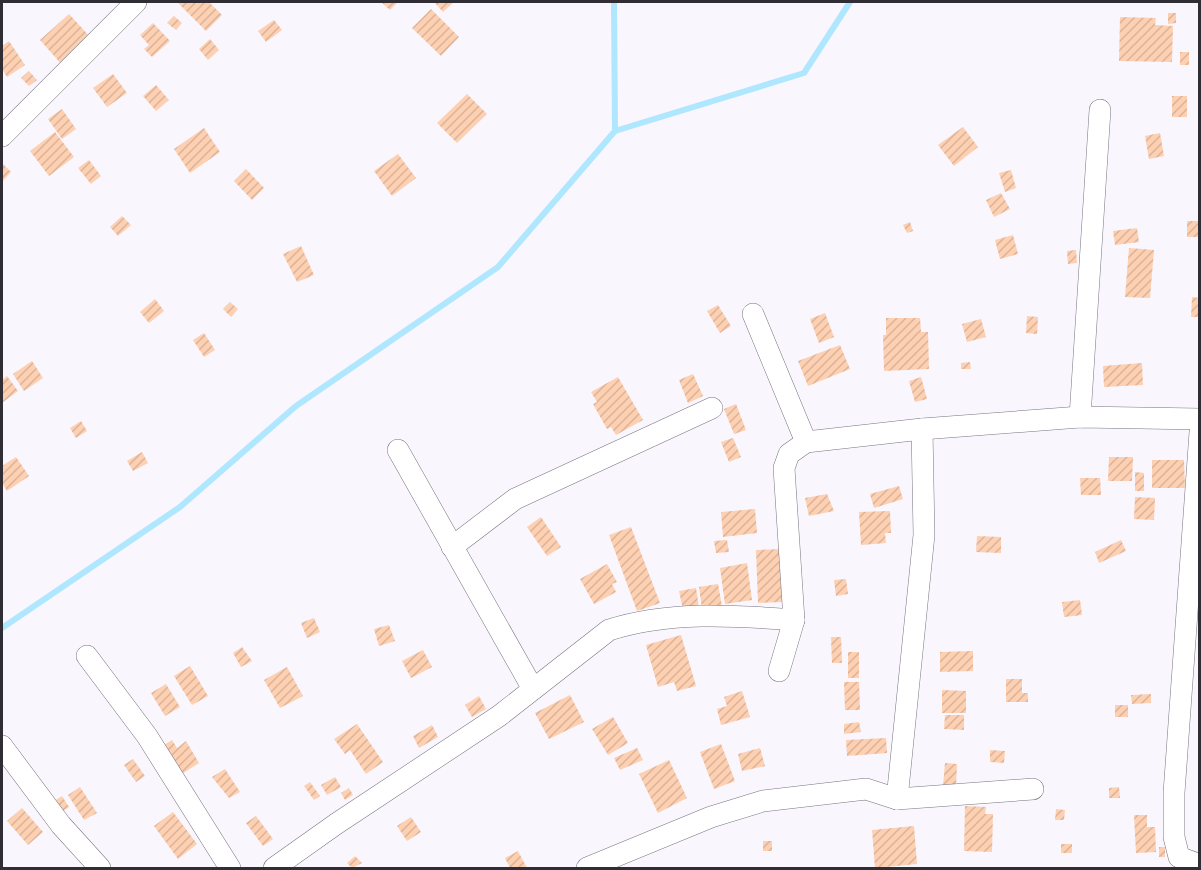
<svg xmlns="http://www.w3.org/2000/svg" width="1201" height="870" font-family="'Golos Text',sans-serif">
<defs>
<pattern id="building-hatch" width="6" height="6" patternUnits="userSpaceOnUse" patternTransform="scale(1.5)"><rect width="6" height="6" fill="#fed0b2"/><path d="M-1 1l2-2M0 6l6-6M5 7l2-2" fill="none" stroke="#dab39a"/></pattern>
</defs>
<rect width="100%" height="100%" fill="#f9f6fd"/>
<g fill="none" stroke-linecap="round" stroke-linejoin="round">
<g stroke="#afe7fe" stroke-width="6">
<path d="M615 131 804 73 850 2"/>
<path d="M2 628 180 507 296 406 498 267 615 131 614 2"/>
</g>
</g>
<g fill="url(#building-hatch)">
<path d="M177 2H209L222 15 206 31Z"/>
<path d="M381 2H398L390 10Z"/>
<path d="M434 2H454L443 12Z"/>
<path d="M431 9 459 37 441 56 412 28Z"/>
<path d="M1168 13H1176V23L1168 24Z"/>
<path d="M69 14 92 39 63 66 40 40Z"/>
<path d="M174 16 182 23 176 30 167 23Z"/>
<path d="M1120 17 1156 18 1155 25 1173 26 1172 62 1119 61Z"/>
<path d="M274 20 282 30 266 42 258 31Z"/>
<path d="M153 23 170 41 152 57 144 49 149 45 140 35Z"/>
<path d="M210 39 219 50 208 60 199 49Z"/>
<path d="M9 41 25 65 7 77 2 69V46Z"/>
<rect x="1180" y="52" width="9" height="13"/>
<path d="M29 71 37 80 29 86 21 78Z"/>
<path d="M113 74 127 93 107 107 93 88Z"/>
<path d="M156 85 169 100 156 111 143 96Z"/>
<path d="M467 94 487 114 457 143 437 123Z"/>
<rect x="1172" y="96" width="15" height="21"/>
<path d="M62 109 76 129 62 139 48 119Z"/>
<path d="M963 127 978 147 954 166 938 145Z"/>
<path d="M204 128 220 152 190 173 174 149Z"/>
<path d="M55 132 74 157 49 176 30 151Z"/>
<path d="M1160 133 1164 156 1149 159 1145 136Z"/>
<path d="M398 154 416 178 392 196 374 171Z"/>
<path d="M89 160 101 176 91 184 78 168Z"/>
<path d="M3 164 11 172 2 182V166Z"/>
<path d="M246 169 264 188 252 200 234 181Z"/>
<path d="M1011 170 1016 188 1005 192 999 173Z"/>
<path d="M1001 193 1010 209 994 217 986 200Z"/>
<path d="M122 216 131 225 118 236 110 227Z"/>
<rect x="1187" y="221" width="13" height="16"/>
<path d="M910 222 913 231 907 233 903 225Z"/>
<path d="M1137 228 1139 242 1115 245 1113 231Z"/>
<path d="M1013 235 1018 254 1000 259 995 240Z"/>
<path d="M301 246 314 275 297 282 283 254Z"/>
<path d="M1129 248 1154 250 1150 298 1125 297Z"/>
<path d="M1076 250 1077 263 1068 264 1067 251Z"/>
<path d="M1192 297 1200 298V317H1191Z"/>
<path d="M155 299 164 311 149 323 140 312Z"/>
<path d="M230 302 238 309 231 317 223 309Z"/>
<path d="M718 305 731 326 720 333 707 311Z"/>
<path d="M825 313 834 337 819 343 810 319Z"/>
<path d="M1027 316 1038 317 1037 334 1026 333Z"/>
<path d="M886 318H920L921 332H928L929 369 884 371 883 335H886Z"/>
<path d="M981 319 986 337 967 342 962 324Z"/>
<path d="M204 333 215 350 204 357 193 340Z"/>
<path d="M840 345 850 369 808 386 798 361Z"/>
<path d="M32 361 43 378 24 391 13 374Z"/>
<path d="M970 362 971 369H961V363Z"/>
<path d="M1142 363 1143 385 1104 387 1103 366Z"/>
<path d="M693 374 703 396 688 403 679 380Z"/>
<path d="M7 376 18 391 2 403V380Z"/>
<path d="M618 377 643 420 616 435 611 427 607 429 593 404 597 402 591 392Z"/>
<path d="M921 377 927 399 915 402 909 381Z"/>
<path d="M736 404 746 430 734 434 724 409Z"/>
<path d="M81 421 87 431 76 438 70 428Z"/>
<path d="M733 438 741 457 729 462 721 442Z"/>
<path d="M142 452 148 463 133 471 127 461Z"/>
<path d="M16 457 29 476 7 491 2 483V466Z"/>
<path d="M1109 457H1133L1132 481H1108Z"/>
<path d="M1152 460H1184L1185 488H1152Z"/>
<path d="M1135 472 1144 473V491H1135Z"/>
<path d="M1080 478H1100L1101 495H1081Z"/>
<path d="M899 486 903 499 874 508 870 494Z"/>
<path d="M827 494 834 511 809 516 805 498Z"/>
<path d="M1135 497 1155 498 1154 520 1134 519Z"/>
<path d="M755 509 757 533 723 537 721 512Z"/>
<path d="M890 511 891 533H885L886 543 861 545 859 512Z"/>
<path d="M541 517 561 547 547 556 527 527Z"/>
<path d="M631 527 660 603 637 611 609 535Z"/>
<path d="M977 536 1001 537V553L976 552Z"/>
<path d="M727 540 729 552 716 553 714 541Z"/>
<path d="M1121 540 1126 551 1099 563 1095 552Z"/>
<path d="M781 549 782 602 758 603 756 550Z"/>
<path d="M747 563 752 600 725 604 720 568Z"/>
<path d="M607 564 617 582 612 584 616 592 594 604 580 579Z"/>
<path d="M846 579 848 594 836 596 834 580Z"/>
<path d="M718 584 722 606 702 609 699 587Z"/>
<path d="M696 588 699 608 683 610 679 591Z"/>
<path d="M1080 600 1082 615 1064 617 1062 602Z"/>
<path d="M314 618 320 632 307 638 301 623Z"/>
<path d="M389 625 395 641 379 646 374 629Z"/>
<path d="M681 635 696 686 677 691 674 682 658 687 646 645Z"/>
<path d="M831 637H841L842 663H832Z"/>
<path d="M242 647 252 661 241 667 233 653Z"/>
<path d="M423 650 432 667 411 678 402 661Z"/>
<path d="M973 651V671L940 672V652Z"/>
<rect x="848" y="652" width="11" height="26"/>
<path d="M190 666 208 696 192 705 174 676Z"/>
<path d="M287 667 303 696 280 708 264 680Z"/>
<path d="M1006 679H1022V693H1028V702H1006Z"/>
<path d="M844 682H859L860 710H845Z"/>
<path d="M166 684 180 707 165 716 151 693Z"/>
<path d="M942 690 966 691V713H942Z"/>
<path d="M742 691 750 717 721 725 717 709 727 706 724 697Z"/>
<path d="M1151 694V703L1132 704 1131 695Z"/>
<path d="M570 695 584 722 549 739 535 713Z"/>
<path d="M479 696 486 709 472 717 465 705Z"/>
<rect x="1115" y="705" width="13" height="12"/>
<path d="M945 715H964V730L944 729Z"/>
<path d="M613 717 628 743 608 755 592 729Z"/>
<path d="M859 722 861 732 844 734V724Z"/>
<path d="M357 724 383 762 366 774 350 750 345 754 334 739Z"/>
<path d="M432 725 438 737 419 748 413 736Z"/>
<path d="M886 738 887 753 847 756 846 740Z"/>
<path d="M172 740 177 748 186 741 199 763 177 777 158 749Z"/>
<path d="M721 744 735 781 714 789 700 752Z"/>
<path d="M637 748 643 760 620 770 614 758Z"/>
<path d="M760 748 765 766 742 771 738 754Z"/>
<path d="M990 750 1005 751 1004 763 990 762Z"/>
<path d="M133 759 145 776 136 782 124 765Z"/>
<path d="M669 760 687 798 658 813 639 774Z"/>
<path d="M945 763 957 764 956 786H943Z"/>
<path d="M225 769 240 792 229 798 212 777Z"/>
<path d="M335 777 341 787 327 795 321 785Z"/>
<path d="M310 782 320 796 314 800 304 786Z"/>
<path d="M80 787 97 813 84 820 68 795Z"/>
<path d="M1119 787 1120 798H1109V788Z"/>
<path d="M349 788 353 795 345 800 341 793Z"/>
<path d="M62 796 69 807 60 813 53 802Z"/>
<path d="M965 806 986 807 985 814H993L992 852 964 851Z"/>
<path d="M22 808 43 832 28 845 7 821Z"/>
<path d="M1056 809 1065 810 1064 820H1055Z"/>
<path d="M173 812 197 844 178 859 154 826Z"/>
<path d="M1134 815H1147V827H1155L1156 852 1136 853Z"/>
<path d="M256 816 273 839 263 846 246 823Z"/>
<path d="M411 817 421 832 407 841 397 826Z"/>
<path d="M914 826 917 864 875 868 872 830Z"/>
<rect x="763" y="841" width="9" height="10"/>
<rect x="1061" y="844" width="11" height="9"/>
<rect x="1159" y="847" width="6" height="10"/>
<path d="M518 851 527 868H510L505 858Z"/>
<path d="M355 856 362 863 352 868 347 863Z"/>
</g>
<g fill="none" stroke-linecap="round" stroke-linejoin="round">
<defs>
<g id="minor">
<path d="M2 136 136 2"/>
<path d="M753 314 806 442"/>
<path d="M1080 417 1100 110"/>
<path d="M1200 432 1174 793V837L1179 857 1200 865"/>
<path d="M398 450 533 689"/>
<path d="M452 547 515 499 712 408"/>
<path d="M87 656 147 736 230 868"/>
<path d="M779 671 794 620 784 468 789 454 806 442 922 429 1080 417 1200 419"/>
<path d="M2 746 61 825 100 868"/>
<path d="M897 799 924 535 922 429"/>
<path d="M274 868 336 824 499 716 609 630C669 611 732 615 794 620"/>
<path d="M587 868 711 817 763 801 866 789 897 799 1033 789"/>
</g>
</defs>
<use href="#minor" stroke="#797482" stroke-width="22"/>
<use href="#minor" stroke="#fff" stroke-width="21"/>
</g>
<rect width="1201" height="870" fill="none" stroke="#302e34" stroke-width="6"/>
</svg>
